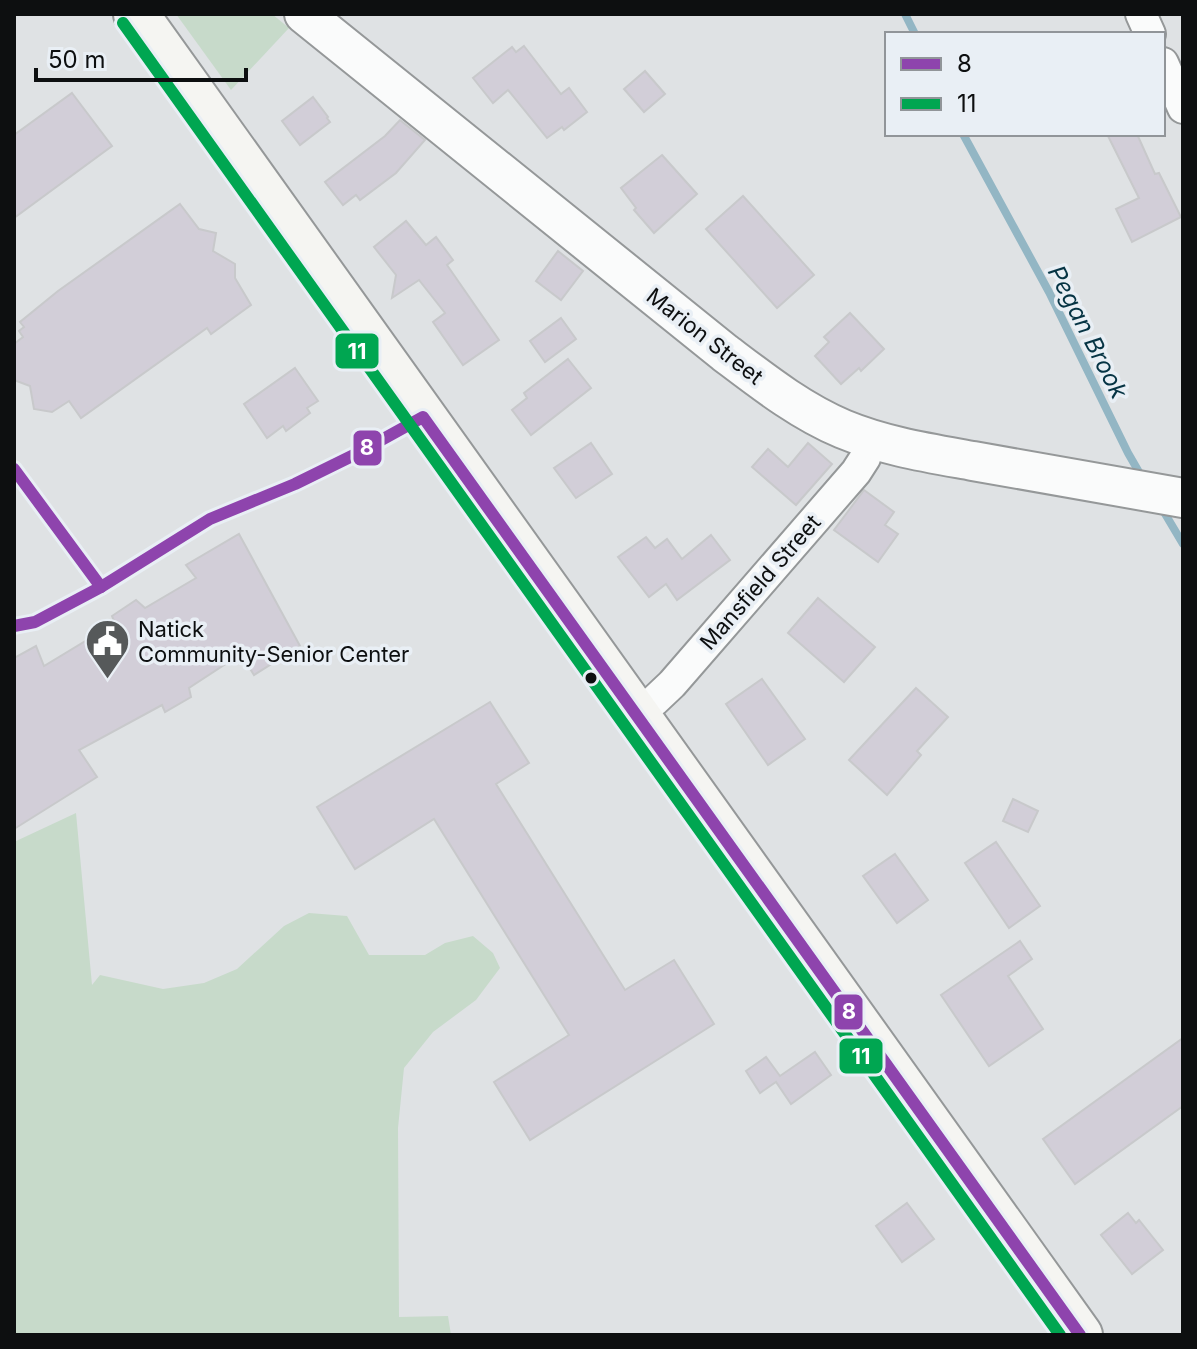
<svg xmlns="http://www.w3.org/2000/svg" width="1197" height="1349" font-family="Inter,sans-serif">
<rect width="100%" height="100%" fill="#dfe2e4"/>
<g fill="#c7daca">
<path d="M176 14H272L289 28 231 90Z"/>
<path d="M76 813 92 985 100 975 163 989 204 983 237 969 284 926 309 913 347 916 369 955H425L445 943 473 936 493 953 500 968 476 1000 433 1032 404 1068 398 1128 399 1317 448 1316 451 1335H14V842Z"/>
</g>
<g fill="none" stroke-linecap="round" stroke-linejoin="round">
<g stroke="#93b6c4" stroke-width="8">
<path d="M905 14 915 34"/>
<path d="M963 134 1049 292 1128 453 1143 479"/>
<path d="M1161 507 1183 544"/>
</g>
</g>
<g fill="#d2ced8" stroke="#c8c9cb" stroke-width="2">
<path d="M524 46 561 94 569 88 587 112 564 130 562 127 547 138 508 90 493 103 473 78 512 47 516 52Z"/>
<path d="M645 71 665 94 644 112 624 89Z"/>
<path d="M72 93 112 146 14 218V135Z"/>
<path d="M313 97 328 117 327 118 330 122 300 145 282 121Z"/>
<path d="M400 120 425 140 396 173 360 200 356 195 343 205 325 182 385 136Z"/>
<path d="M1107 134H1137L1155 174 1159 173 1181 217 1132 242 1116 209 1139 198Z"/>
<path d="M662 155 697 194 654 233 634 210 636 208 621 188Z"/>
<path d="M743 196 814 275 777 308 706 229Z"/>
<path d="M180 204 199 229 216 233 213 251 235 264V278L251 305 211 334 207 328 81 418 69 401 52 412 34 409 30 386 14 380V344L23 337 19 331 24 327 20 322 58 291Z"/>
<path d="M406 221 426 245 436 237 453 260 447 265 499 340 463 365 433 322 445 313 419 280 392 298 396 275 374 247Z"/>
<path d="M558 251 583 271 561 300 536 281Z"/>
<path d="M850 313 884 349 861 371 859 368 841 384 815 356 829 342 824 337Z"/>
<path d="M561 318 576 339 545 362 530 341Z"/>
<path d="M568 359 591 388 531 435 512 410 527 398 524 393Z"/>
<path d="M295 368 318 401 307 408 310 413 286 431 283 426 267 438 244 404Z"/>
<path d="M591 443 612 474 576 498 554 468Z"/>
<path d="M808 443 832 464 796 505 752 467 768 449 788 467Z"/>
<path d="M864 490 894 512 885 525 898 534 878 562 834 530Z"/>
<path d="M239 534 300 646 254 675 241 654 189 688 191 697 165 712 162 705 79 750 97 777 14 829V658L36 646 44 666 115 623 112 616 136 600 145 608 196 578 186 565Z"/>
<path d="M711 535 730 560 677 600 666 584 649 597 618 557 646 537 655 548 667 539 682 559Z"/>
<path d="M818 598 875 647 844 682 788 633Z"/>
<path d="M762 679 805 739 768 765 726 704Z"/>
<path d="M916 688 948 717 917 751 921 755 887 795 849 760Z"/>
<path d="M490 702 529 763 496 784 625 990 674 960 714 1024 530 1140 494 1082 569 1035 434 819 355 869 317 807Z"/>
<path d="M1013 799 1038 811 1028 832 1003 821Z"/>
<path d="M996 842 1040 906 1009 928 965 863Z"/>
<path d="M895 854 928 900 897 923 863 876Z"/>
<path d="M1020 941 1032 959 1008 976 1043 1029 989 1066 941 995Z"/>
<path d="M1183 1038V1106L1075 1184 1043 1139Z"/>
<path d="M815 1052 831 1075 791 1104 776 1082 760 1093 746 1071 766 1057 780 1076Z"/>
<path d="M907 1203 934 1239 902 1262 876 1226Z"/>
<path d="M1128 1213 1136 1223 1139 1220 1163 1250 1132 1274 1101 1235Z"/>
</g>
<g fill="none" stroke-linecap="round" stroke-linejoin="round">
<defs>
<g id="minor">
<path d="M1141 14 1150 34"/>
<path d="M1163 63 1183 108"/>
<path d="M635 715 654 701 672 684 856 472 865 458 871 438"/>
</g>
<path id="tertiary" d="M304 14 725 353C762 381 800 411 843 429 884 446 929 453 973 461 1043 474 1113 486 1183 498"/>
<path id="secondary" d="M136 14 1080 1335"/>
</defs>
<use href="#minor" stroke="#959899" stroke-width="34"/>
<use href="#tertiary" stroke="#959899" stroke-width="42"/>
<use href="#secondary" stroke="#959899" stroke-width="48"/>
<use href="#minor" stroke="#fafbfb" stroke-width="30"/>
<use href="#tertiary" stroke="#fafbfb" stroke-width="38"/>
<use href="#secondary" stroke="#f5f5f2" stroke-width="44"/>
<defs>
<g id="bus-1">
<path d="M14 469 101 587"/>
<path d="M14 626 35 622 101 587 210 519 295 484 356 454 423 417 1080 1335"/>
</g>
<path id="bus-2" d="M123 23 1060 1335"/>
</defs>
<use href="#bus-1" stroke="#e9eff5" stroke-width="18"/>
<use href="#bus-2" stroke="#e9eff5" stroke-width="18"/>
<use href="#bus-1" stroke="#8e44ad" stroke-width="12"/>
<use href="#bus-2" stroke="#00a651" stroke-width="12"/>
</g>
<defs>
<symbol id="civic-pin" viewBox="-11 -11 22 30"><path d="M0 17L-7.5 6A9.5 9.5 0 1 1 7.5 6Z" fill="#56595a" stroke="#e9eff5"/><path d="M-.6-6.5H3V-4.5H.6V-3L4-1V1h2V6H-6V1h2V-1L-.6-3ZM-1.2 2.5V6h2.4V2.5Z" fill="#fff"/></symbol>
</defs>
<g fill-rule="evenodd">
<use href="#civic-pin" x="82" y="616" width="51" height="69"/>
</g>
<circle fill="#0d0f10" stroke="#e9eff5" stroke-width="3" cx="591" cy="678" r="7"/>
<g text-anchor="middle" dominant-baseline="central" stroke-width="7" stroke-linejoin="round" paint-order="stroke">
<g font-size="22" fill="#0d0f10" stroke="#e9eff5">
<text transform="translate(705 336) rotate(38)">Marion Street</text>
<text transform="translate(760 582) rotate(-49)">Mansfield Street</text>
</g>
<g font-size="22" fill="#0d0f10" stroke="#e9eff5" text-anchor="start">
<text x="138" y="629">Natick<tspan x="138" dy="25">Community-Senior Center</tspan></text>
</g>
<g font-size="24" font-style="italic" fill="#063444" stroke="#e9eff5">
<text transform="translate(1088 332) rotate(63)">Pegan Brook</text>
</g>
</g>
<g stroke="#e9eff5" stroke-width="3">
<rect x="334" y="332" width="46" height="38" rx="8" fill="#00a651"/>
<rect x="352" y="429" width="31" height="38" rx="8" fill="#8e44ad"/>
<rect x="833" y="993" width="31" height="38" rx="8" fill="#8e44ad"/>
<rect x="838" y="1037" width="46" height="38" rx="8" fill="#00a651"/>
</g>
<g font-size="22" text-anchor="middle" font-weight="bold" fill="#fff">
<text x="357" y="359">11</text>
<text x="367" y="455">8</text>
<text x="849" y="1019">8</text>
<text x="861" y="1064">11</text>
</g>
<rect width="1197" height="1349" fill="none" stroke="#0d0f10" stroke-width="32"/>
<rect x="885" y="32" width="280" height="104" fill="#e9eff5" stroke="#919599" stroke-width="2"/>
<rect x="901" y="58" width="40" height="12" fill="#8e44ad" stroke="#919599" stroke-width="2"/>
<text x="957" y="72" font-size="24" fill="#0d0f10">8</text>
<rect x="901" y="98" width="40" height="12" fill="#00a651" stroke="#919599" stroke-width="2"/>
<text x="957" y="112" font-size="24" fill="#0d0f10">11</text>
<path d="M36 68v12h210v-12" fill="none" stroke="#0d0f10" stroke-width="4"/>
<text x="48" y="68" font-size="24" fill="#0d0f10" stroke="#e9eff5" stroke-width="6" paint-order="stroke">50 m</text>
</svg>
